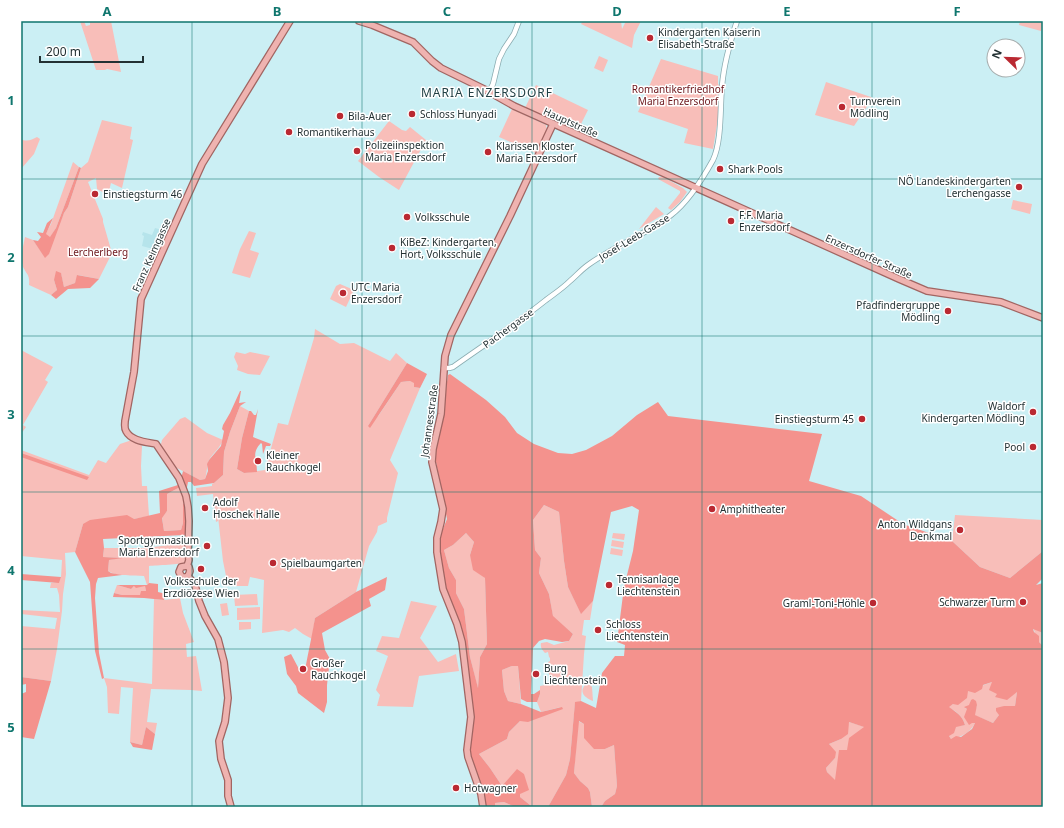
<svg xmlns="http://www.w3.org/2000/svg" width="1064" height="828" font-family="'Noto Sans',sans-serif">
<rect width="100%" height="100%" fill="#cbeff4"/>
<path fill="#b6e4eb" d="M155 228 169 232 160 251 142 246 144 236 142 235 143 232 152 235Z"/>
<g fill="#f8beb9">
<path d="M80 21H84L86 26 90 25V21H111L121 72 107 69 105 70H96Z"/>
<path d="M583 21H621L622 29 626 21H641L634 35 632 48 581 24Z"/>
<path d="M1020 21H1043L1041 31 1019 25Z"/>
<path d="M599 56 608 60 603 72 594 68Z"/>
<path d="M661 59 718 76V84L719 85 718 119 713 149 684 143 688 129 638 112Z"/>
<path d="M826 82 871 97 872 99 854 126 815 115Z"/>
<path d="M536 85 588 110 578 130 554 121 525 108Z"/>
<path d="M512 109 546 125 547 130 536 153 499 137Z"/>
<path d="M102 120 132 127 130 139 133 140 122 188 111 183 108 195 97 189 96 178 88 182 103 219V222L112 253 99 279 78 275 75 283 64 287 61 274 54 280 57 290 51 295 29 285C30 275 27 275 23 267 20 257 23 247 25 237L33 240 45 257 64 213 68 207 81 168 88 162Z"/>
<path d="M389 121 402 130 406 131 410 127 426 140 399 190 379 177 358 161Z"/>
<path d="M37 137 40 139 34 154 21 169V139C26 142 32 140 37 137Z"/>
<path d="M73 162 79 167 56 228 50 238 45 235 51 224Z"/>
<path d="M659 177H663L683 188 687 192 680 202 671 210 668 208 680 193V191L658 179Z"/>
<path d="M1013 200 1032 204 1030 214 1011 209Z"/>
<path d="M656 207 664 214 639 229Z"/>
<path d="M249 231 256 233 250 250 259 253 250 278 232 273 240 249Z"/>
<path d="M340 284 354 290 346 307 330 299 336 286Z"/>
<path d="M315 329 340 344 354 343 390 361 396 353 407 363 368 426 379 415 401 382 410 381 414 382V387L420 388 390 460 398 473 387 518V522L378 526 377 532 369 546 356 592 315 618 312 639 303 634 295 628 289 632 283 630 262 633 264 580 250 577 248 586H228L223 561 216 499 218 521 216 522 213 494 197 496 196 488 212 486V484L214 483 223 475 224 452 230 432 240 406 249 411 242 438 237 469 244 473 265 470 278 423 288 425 314 338Z"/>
<path d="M21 350 53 367 45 380 48 382 23 425 26 427 21 434Z"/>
<path d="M236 352 245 354 250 352 270 356 260 375 248 374 237 370 238 366 234 357Z"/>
<path d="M185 417 207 433 223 440C220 448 213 453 209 460 207 463 207 474 205 479L200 480 175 467 162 447 161 444 162 440 180 419Z"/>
<path d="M132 440 142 446 141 466 142 486H147L149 516 134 519 83 524 75 552 65 553 66 574 63 594 62 611 57 649 51 681 21 677V626L55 629 57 618 21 614V610L60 612 59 595 57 588H50L51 583 59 582 61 577 62 560 21 556V450L89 475 98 460 106 463 120 444Z"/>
<path d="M180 487 185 502 183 504V523L181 530 164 531 162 517 167 511V494Z"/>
<path d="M544 505 559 512 564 561 568 587 581 613 593 601 590 620H584L582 635 586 636 584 654 581 701 575 703 570 759 566 775 548 807H532L530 805 520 797V794L502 786 490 768 479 754 507 739 509 732 520 721 561 707 541 712 537 702 540 694V686L550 684 548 662 550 661V658L549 657 548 652 545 653C542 650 540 647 541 643L547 642 554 645 569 641 573 634 553 617 549 594 539 573 541 558 535 550 533 520Z"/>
<path d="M955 515 1043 520V551L1010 578 980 567 952 541Z"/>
<path d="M466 533 474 542 470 555 485 578 487 644 480 657 478 689 470 657 464 609 456 593V580L449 568 444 550 453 545Z"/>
<path d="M613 533 625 534 624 540 612 538Z"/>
<path d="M612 540 624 542 623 548 611 546Z"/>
<path d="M184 543 186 562C180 565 157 565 149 566V583L147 585 144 576C133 575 118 577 108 571L109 560 120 558 103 557 104 548H146Z"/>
<path d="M611 548 623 550 622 556 610 554Z"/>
<path d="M117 585 131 589 134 586H145L146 591 141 595H122L114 593Z"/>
<path d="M257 594 258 605 235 606 234 595Z"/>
<path d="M180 598 183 613 194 642 186 644 187 657 196 656 202 691 191 690 151 689 147 722 157 723 155 734 146 727 142 745 130 742 133 688 121 687 119 714 108 713 107 687 104 678 152 684 154 599 164 600Z"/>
<path d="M411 601 437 606 420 638 438 662 456 654 459 671 419 676 413 707 377 706 380 695 376 690 388 656 376 651 382 636 399 638Z"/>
<path d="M227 603 229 615 222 616 220 604Z"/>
<path d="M260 607V619L237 620V608Z"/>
<path d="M239 622H251V629L239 630Z"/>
<path d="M1033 628 1043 633V646L1039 642Z"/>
<path d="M512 666H518L521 704 508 701 504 691 502 670Z"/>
<path d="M992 682 998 694 995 697 1017 692 1015 706H1004L999 715 993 723 974 715 977 705 971 700 970 705 965 708 967 709 972 723H975C970 733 961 737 951 739L949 736 955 726 965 725C962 715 957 712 948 707L953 704 968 691Z"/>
<path d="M586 684 590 685 592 687 593 701C585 698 578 692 586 684Z"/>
<path d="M578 721 584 724 605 749 614 745 617 786 615 794 605 801 601 807H592L590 792 588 788 580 781 574 773Z"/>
<path d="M849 722 865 727 847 750 835 781 827 772 826 768 835 758 829 744 841 739Z"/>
<path d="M504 802 515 807H495V803Z"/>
</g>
<g fill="#f4928d" fill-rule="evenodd">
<path d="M79 167 81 168 68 207 64 213 49 254 45 258 33 240 38 241 41 237 37 232 43 233 47 223 53 218 46 234 50 237 56 228Z"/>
<path d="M56 271 61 273 64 287 75 283 77 275 99 279 90 288 68 289 56 299 51 295 57 290 54 280Z"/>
<path d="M407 363 427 374 420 388 414 387V383L410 381 401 382 370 428 368 426Z"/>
<path d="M450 374 486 400 505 417 517 433 534 444 558 453 572 454 586 450 612 436 637 415 658 402 668 416 822 434 809 481 861 496 903 524 952 541 980 567 1010 578 1043 551V578L1036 585 1043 583V633L1033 629 1034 632 1039 636V642L1043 646V807H601L605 801 615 794 617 786 614 745 605 749H594L584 738V724L579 721 574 773 580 781 588 788 590 792 592 807H548L566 775 570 759 575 702 581 701 596 708 602 673 615 656H624L625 645 617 642 624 587 633 551 639 510 632 506 611 512 593 601 581 614 568 587 564 561 559 512 544 505 533 520 535 550 541 558 539 573 549 594 553 616 573 634 569 641 562 642 545 639 539 641 533 648 531 694H534L540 690V694L537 702H527L521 699 518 666H512L502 670 504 691 508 701 521 704 541 712 562 707 563 709 528 722 520 721 509 732 507 739 479 754 490 768 502 786 517 769 524 774 529 790 520 794V797L530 805 532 807H515L504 802 495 803V807H485L471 758 470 749 473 722V710L464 637 450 601 441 576 438 541 447 519 435 457 434 449 442 417 448 375ZM466 533 474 542 470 555 473 570 485 578 487 644 480 657 478 688 470 657 464 609 456 593V580L449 568 444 550 453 545ZM992 682 989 690 997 694 995 697 1007 700 1017 692 1015 706H1004L996 708V711L999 715 993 723 975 715 977 705 976 701 973 699 971 700 969 705 964 707 967 709 964 717 969 725 972 723H975L972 729 961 737 956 736 951 739 949 736 954 733 956 727 965 725C962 715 957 713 949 707L953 704 958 705 967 698 968 691 975 693 982 689 983 685ZM849 722 864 727 849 738 847 750H839L835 780 827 772 826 768 835 758 836 752 829 744 841 739 848 734Z"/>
<path d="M240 391H241L239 403 246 402 240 406 230 432 224 452 223 475 214 483 194 486 191 482H188L186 492 181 479 183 471 200 480 205 479 208 471 207 464 209 460 221 446 224 431 222 429 223 425 230 413Z"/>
<path d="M258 409 253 437 271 444 270 446H266L263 454 262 444 261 443C251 453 257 460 257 472L244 473 237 469 242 438 249 411H251L254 415H256Z"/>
<path d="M21 453 89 477 87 480 21 457Z"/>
<path d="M178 485 180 487 167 494V511L162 518 164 531 181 530 183 523V504L185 502 186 515V534L184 535 103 539 104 548 103 557 123 558 109 560 108 571 111 573 122 575 98 578 96 584 95 598 99 653 104 678 102 679 95 651 90 582 75 552 83 524 90 520 127 515 134 519 160 513 159 491Z"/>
<path d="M21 574 61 577 59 583 21 580Z"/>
<path d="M387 577 385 590 369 599 371 606 322 633 325 650 330 659 327 685V702L324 713 298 693 296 686 287 674 284 657 291 654 300 671 305 670C308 653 312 636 315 618L356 592Z"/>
<path d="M149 583 158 584V592L166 594 164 600 144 598 113 597 114 593 122 595H140L141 591H146L145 586 136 588 134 586 131 589 117 585H147Z"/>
<path d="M21 677 51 681 34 739 21 737V694L26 692V684L21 685Z"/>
<path d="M146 727 155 734 152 750 133 747 130 742 142 745Z"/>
</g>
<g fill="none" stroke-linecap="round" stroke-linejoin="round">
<defs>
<g id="minor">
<path d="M489 92 493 84 499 59 504 49 514 34 519 21"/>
<path d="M444 368H449L453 367C484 345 516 324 546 300 554 294 563 288 570 281 576 276 581 270 588 265 614 246 645 235 671 215 687 203 703 178 713 160 722 141 720 107 722 86 724 63 730 42 737 21"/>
</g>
<g id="major">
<path d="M359 21 372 25 413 42 432 61 441 68 484 89 514 106 899 279 927 291 1001 302 1043 318"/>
<path d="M187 566 189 560 188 552 189 521 188 507 186 496 179 478 156 444C146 442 131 441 126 431 124 428 125 424 125 421L134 372 141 299 202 164 290 21"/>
<path d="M187 566 181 567 179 572 182 577H186L188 576"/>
<path d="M187 566 189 567 190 571 188 576"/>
<path d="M188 576 195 585 199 601 205 616 218 639 224 662 228 698 225 722 219 741 221 759 228 780V796L231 807"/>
<path d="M483 807 481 794 468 757 467 750 471 717 462 642 457 624 443 589 437 552V538L441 522 443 509 432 462 433 449 441 414 445 356 451 335 510 216 553 124"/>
</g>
</defs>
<use href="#minor" stroke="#8aacb1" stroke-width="6"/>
<use href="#major" stroke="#a16562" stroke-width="8"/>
<use href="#minor" stroke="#fff" stroke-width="4.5"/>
<use href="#major" stroke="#efb3b0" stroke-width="5.5"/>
</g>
<path fill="none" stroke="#0f766e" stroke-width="1" stroke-opacity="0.55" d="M192 21V807M362 21V807M532 21V807M702 21V807M872 21V807M21 179H1043M21 336H1043M21 492H1043M21 649H1043"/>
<g fill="#ba2932" stroke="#fff" stroke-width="1.5">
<circle cx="650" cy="38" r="4"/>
<circle cx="842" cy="107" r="4"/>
<circle cx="412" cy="114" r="4"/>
<circle cx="340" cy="116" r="4"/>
<circle cx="289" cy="132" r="4"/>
<circle cx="357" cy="151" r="4"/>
<circle cx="488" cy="152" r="4"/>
<circle cx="720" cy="169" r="4"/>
<circle cx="1019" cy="187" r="4"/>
<circle cx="95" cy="194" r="4"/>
<circle cx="407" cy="217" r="4"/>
<circle cx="731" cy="221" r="4"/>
<circle cx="392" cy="248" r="4"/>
<circle cx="343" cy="293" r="4"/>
<circle cx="948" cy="311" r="4"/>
<circle cx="1033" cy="412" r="4"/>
<circle cx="862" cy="419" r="4"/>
<circle cx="1033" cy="447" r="4"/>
<circle cx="258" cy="461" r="4"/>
<circle cx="205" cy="508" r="4"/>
<circle cx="712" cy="509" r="4"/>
<circle cx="960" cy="530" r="4"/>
<circle cx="207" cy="546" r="4"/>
<circle cx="273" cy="563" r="4"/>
<circle cx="201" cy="569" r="4"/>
<circle cx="609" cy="585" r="4"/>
<circle cx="1023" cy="602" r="4"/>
<circle cx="873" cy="603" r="4"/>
<circle cx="598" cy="630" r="4"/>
<circle cx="303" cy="669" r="4"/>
<circle cx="536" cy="674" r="4"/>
<circle cx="456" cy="788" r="4"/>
</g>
<g text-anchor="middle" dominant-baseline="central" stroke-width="3" stroke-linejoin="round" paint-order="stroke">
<g font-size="10" fill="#233133" stroke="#fff" text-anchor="start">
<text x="658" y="32">Kindergarten Kaiserin<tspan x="658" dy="12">Elisabeth-Straße</tspan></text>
<text x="850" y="101">Turnverein<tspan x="850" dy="12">Mödling</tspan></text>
<text x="420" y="114">Schloss Hunyadi</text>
<text x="348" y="116">Bila-Auer</text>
<text x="297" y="132">Romantikerhaus</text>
<text x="365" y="145">Polizeiinspektion<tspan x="365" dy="12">Maria Enzersdorf</tspan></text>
<text x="496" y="146">Klarissen Kloster<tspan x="496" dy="12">Maria Enzersdorf</tspan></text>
<text x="728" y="169">Shark Pools</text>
<text x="1011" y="181" text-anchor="end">NÖ Landeskindergarten<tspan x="1011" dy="12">Lerchengasse</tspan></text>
<text x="103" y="194">Einstiegsturm 46</text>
<text x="739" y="215">F.F. Maria<tspan x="739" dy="12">Enzersdorf</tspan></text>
<text x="415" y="217">Volksschule</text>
<text x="400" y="242">KiBeZ: Kindergarten,<tspan x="400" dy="12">Hort, Volksschule</tspan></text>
<text x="351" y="287">UTC Maria<tspan x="351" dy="12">Enzersdorf</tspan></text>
<text x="940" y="305" text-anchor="end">Pfadfindergruppe<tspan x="940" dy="12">Mödling</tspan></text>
<text x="1025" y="406" text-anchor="end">Waldorf<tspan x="1025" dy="12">Kindergarten Mödling</tspan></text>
<text x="854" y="419" text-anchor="end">Einstiegsturm 45</text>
<text x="1025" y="447" text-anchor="end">Pool</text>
<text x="266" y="455">Kleiner<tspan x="266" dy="12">Rauchkogel</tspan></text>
<text x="213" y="502">Adolf<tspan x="213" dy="12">Hoschek Halle</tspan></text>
<text x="720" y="509">Amphitheater</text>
<text x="952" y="524" text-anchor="end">Anton Wildgans<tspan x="952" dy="12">Denkmal</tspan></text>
<text x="199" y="540" text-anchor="end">Sportgymnasium<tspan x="199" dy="12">Maria Enzersdorf</tspan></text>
<text x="281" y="563">Spielbaumgarten</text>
<text x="617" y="579">Tennisanlage<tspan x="617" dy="12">Liechtenstein</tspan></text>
<text x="201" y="581" text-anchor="middle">Volksschule der<tspan x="201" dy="12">Erzdiözese Wien</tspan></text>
<text x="1015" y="602" text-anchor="end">Schwarzer Turm</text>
<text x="865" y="603" text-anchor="end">Graml-Toni-Höhle</text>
<text x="606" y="624">Schloss<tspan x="606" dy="12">Liechtenstein</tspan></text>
<text x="311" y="663">Großer<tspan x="311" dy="12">Rauchkogel</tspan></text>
<text x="544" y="668">Burg<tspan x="544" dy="12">Liechtenstein</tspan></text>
<text x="464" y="788">Hotwagner</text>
</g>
<g font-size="10" fill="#6c151a" stroke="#fff">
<text x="678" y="89">Romantikerfriedhof<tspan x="678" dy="12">Maria Enzersdorf</tspan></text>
<text x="98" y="252">Lercherlberg</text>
</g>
<g font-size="10" fill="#233133" stroke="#fff">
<text transform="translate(571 122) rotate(24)">Hauptstraße</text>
<text transform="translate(634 237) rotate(-31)">Josef-Leeb-Gasse</text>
<text transform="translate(151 255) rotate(-66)">Franz Keimgasse</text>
<text transform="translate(869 256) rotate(24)">Enzersdorfer Straße</text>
<text transform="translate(508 328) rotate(-36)">Pachergasse</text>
<text transform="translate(429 421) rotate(-82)">Johannesstraße</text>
</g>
<g font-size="12" letter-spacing="1" fill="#224145" stroke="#fff">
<text x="487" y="92">MARIA ENZERSDORF</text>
</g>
</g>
<rect width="1064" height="828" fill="none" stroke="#ffffff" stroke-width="44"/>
<g transform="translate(1006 58) rotate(293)"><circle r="19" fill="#ffffff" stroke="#a7adad"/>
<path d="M0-3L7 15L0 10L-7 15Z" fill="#ba2932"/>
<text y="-6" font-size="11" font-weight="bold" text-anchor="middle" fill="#233133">N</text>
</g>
<path d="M40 56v6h103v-6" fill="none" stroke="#233133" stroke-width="2"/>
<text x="46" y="56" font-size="12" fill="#233133" stroke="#ffffff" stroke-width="3" paint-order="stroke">200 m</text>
<rect x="22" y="22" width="1020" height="784" fill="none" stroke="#0f766e" stroke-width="1.5"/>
<g font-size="13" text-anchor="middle" font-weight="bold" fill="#0f766e">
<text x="107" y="16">A</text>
<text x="277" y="16">B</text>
<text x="447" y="16">C</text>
<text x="617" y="16">D</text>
<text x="787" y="16">E</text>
<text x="957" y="16">F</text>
<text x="11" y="105">1</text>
<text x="11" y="262">2</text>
<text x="11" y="419">3</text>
<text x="11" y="575">4</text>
<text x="11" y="732">5</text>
</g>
</svg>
